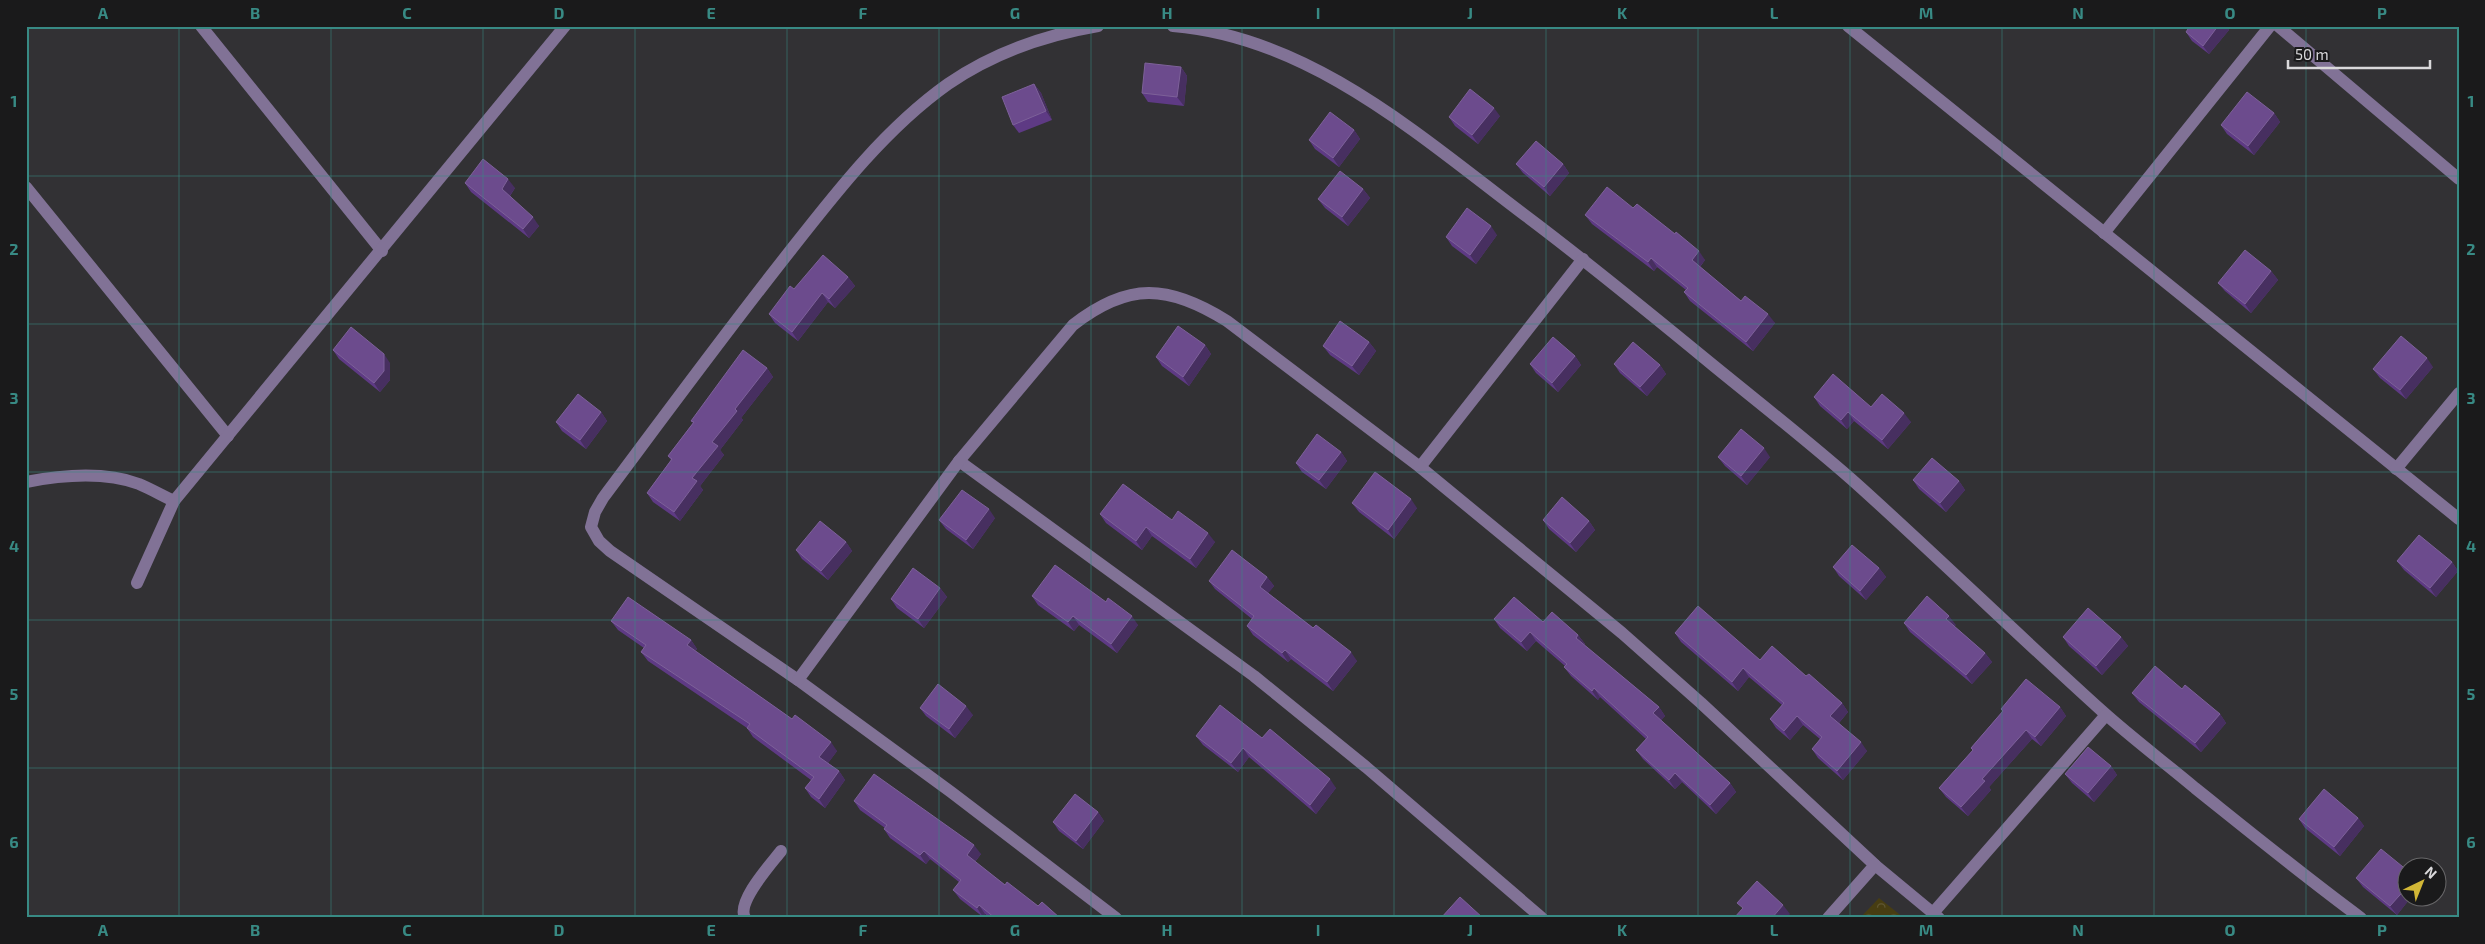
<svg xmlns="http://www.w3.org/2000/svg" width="2485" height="944" font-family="'Exo 2',sans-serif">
<defs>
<pattern id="park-crowns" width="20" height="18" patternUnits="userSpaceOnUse" patternTransform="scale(1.25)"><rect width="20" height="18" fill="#473d12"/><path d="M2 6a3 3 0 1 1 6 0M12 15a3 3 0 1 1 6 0" fill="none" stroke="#615834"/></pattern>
</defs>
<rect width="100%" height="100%" fill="#323134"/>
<path fill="url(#park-crowns)" d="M1879 898 1904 918H1860Z"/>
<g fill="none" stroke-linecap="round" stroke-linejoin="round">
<g stroke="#817296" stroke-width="12">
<path d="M201 26 382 251"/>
<path d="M1098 26C1045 35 993 53 948 84 886 128 837 191 790 251 726 332 665 415 603 498L595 512 591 527 599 541 610 551 798 680 951 792 1116 918"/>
<path d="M1173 26C1310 37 1421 137 1526 216 1590 264 1652 315 1714 366 1763 406 1812 444 1859 486 1941 560 2020 637 2102 711 2132 738 2164 762 2195 788 2250 832 2304 876 2361 918"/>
<path d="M1848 26 2459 519"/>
<path d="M2278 26 2459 179"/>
<path d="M26 187 228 436"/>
<path d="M2104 233 2270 26"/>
<path d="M959 461 1254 676 1366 767 1542 918"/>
<path d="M1420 467 1583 259"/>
<path d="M2396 469 2459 393"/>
<path d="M26 482C62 475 104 471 139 484 151 489 163 496 174 501"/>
<path d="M137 583 174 501 565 26"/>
<path d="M798 680 959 461 1073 325C1128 282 1168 284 1227 321L1420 467 1622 633 1701 703 1875 865 1939 918"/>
<path d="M1933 913 2106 715"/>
<path d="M745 918C736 902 771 864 781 851"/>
<path d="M1828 918 1875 865"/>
</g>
</g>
<g fill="#5e3a84">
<path d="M2190 26H2226L2229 30 2209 54 2192 41 2186 32Z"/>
<path d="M1181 67 1187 76 1184 106 1148 102 1142 93Z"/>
<path d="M1034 84 1041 93 1052 120 1019 133 1013 125Z"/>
<path d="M2274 113 2280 122 2254 155 2227 134 2221 125Z"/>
<path d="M1500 116 1478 144 1455 126 1449 117Z"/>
<path d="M1354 130 1360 139 1339 167 1315 149 1309 140Z"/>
<path d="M1516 164H1563L1569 173 1550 196 1523 173Z"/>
<path d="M465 183 515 188 510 196 539 226 529 238 471 192Z"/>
<path d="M1363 189 1370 198 1348 226 1325 208 1318 199Z"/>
<path d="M1633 208 1705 260 1700 267 1741 301 1775 323 1753 351 1690 301 1684 292 1686 290 1657 267 1654 271 1592 224 1585 215Z"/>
<path d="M1497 235 1476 264 1452 246 1446 237Z"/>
<path d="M2271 271 2278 280 2251 313 2225 291 2218 283Z"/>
<path d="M848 277 855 286 835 308 828 302 798 341 775 323 769 314 794 289Z"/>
<path d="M1369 342 1376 351 1359 375 1330 355 1323 346Z"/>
<path d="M1205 345 1211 354 1189 386 1162 366 1156 357Z"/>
<path d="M333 350 390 363V380L380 392 339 359Z"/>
<path d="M1575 356 1581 365 1558 392 1536 373 1530 364Z"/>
<path d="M1614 364 1660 365 1666 374 1647 396 1620 373Z"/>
<path d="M2433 367 2406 399 2380 378 2373 369Z"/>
<path d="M767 368 773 377 741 418 743 420 720 450 724 455 700 486 703 490 680 521 653 502 647 493 671 460 668 456 693 423 691 421Z"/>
<path d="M1814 397 1871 407 1911 422 1888 449 1854 421 1847 429 1820 406Z"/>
<path d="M601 412 607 421 586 449 562 431 556 422Z"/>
<path d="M1341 452 1347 461 1326 489 1302 472 1296 463Z"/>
<path d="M1718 457H1770L1747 485 1725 466Z"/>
<path d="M1913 480 1959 481 1965 490 1946 512 1919 489Z"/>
<path d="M1352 503 1417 508 1394 539 1359 512Z"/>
<path d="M1100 514 1172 520 1215 542 1196 568 1152 536 1142 550 1106 523Z"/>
<path d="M995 518 973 549 946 529 939 520Z"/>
<path d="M1543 520 1589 521 1595 530 1576 552 1549 529Z"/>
<path d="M846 542 852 551 828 580 802 559 796 550Z"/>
<path d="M2397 561 2452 562 2458 571 2436 597 2404 570Z"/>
<path d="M1833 567 1879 568 1886 577 1866 600 1839 576Z"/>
<path d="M1267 577 1274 586 1268 593 1357 661 1333 691 1291 659 1288 662 1253 635 1247 626 1252 619 1215 589 1209 581Z"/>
<path d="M940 588 947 597 924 628 897 608 891 599Z"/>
<path d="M1032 596 1106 602 1138 625 1117 653 1079 625 1074 631 1038 605Z"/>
<path d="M1494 619 1543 622 1578 635 1585 644 1584 645 1659 707 1665 716 1661 720 1730 783 1736 792 1716 814 1682 782 1675 789 1643 759 1636 750 1646 739 1600 697 1598 700 1571 676 1564 667 1565 666 1536 641 1527 651 1500 628Z"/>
<path d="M611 621 691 640 697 649 695 651 837 751 828 763 839 771 845 780 825 808 811 797 805 788 811 780 753 737 747 728 648 661 641 652 644 648 618 630Z"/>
<path d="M1904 623 1956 625 1954 626 1985 653 1992 662 1972 684 1910 632Z"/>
<path d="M1675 633 1760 660 1806 676 1842 703 1848 712 1839 723 1867 751 1843 780 1818 758 1812 749 1820 739 1803 725 1790 740 1776 728 1770 719 1782 705 1749 677 1738 691 1681 642Z"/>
<path d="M2063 637H2121L2128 646 2102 675 2069 646Z"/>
<path d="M2182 689 2220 714 2226 723 2201 752 2139 702 2132 693Z"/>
<path d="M2060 707 2066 716 2041 746 2032 739 1989 787 1991 790 1968 816 1946 797 1939 788 1973 750 1971 748 2003 711 2001 709Z"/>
<path d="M920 708 973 715 955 738 926 716Z"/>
<path d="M1196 736 1262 738 1336 788 1316 814 1249 757 1238 772 1203 745Z"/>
<path d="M2111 766 2117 775 2094 802 2072 783 2065 774Z"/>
<path d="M854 801 981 854 975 862 1005 885 1038 906 1060 918H990L985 914 983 917 960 899 953 890 959 882 930 859 926 864 890 838 884 829 885 828 860 810Z"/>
<path d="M1098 812 1104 821 1083 849 1059 831 1053 822Z"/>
<path d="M2358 818 2364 826 2340 856 2305 828 2299 819Z"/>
<path d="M2356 878 2408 896H2412L2397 915 2363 887Z"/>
</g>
<g fill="#472f60">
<path d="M2218 26H2226L2229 30 2209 54 2203 46Z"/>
<path d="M1181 67 1187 76 1184 106 1177 97Z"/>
<path d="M1034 84 1041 93 1052 120 1046 111Z"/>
<path d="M1494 108 1500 116 1478 144 1472 135Z"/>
<path d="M2274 113 2280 122 2254 155 2248 146Z"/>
<path d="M1354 130 1360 139 1339 167 1333 158Z"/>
<path d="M1563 164 1569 173 1550 196 1544 187Z"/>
<path d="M508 179 515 188 508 198 502 189Z"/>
<path d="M1363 189 1370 198 1348 226 1342 217Z"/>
<path d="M533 217 539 226 529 238 523 229Z"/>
<path d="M1491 226 1497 235 1476 264 1470 255Z"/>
<path d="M1699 251 1705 260 1698 269 1692 260Z"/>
<path d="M1651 258 1657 267 1654 271 1648 262Z"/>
<path d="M2271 271 2278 280 2251 313 2245 304Z"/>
<path d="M848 277 855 286 835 308 829 299Z"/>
<path d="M822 293 828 302 798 341 792 332Z"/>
<path d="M1768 314 1775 323 1753 351 1746 342Z"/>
<path d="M1369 342 1376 351 1359 375 1352 366Z"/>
<path d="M1205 345 1211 354 1189 386 1183 377Z"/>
<path d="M384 354 390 363V380L380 392 374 383Z"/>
<path d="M1575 356 1581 365 1558 392 1552 383Z"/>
<path d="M2427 358 2433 367 2406 399 2400 390Z"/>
<path d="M1660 365 1666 374 1647 396 1640 387Z"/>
<path d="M767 368 773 377 741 418 743 420 720 450 724 455 700 486 703 490 680 521 674 512 712 442 735 409Z"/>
<path d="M601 412 607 421 586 449 580 440Z"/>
<path d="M1848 412 1854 421 1847 429 1841 420Z"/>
<path d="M1904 413 1911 422 1888 449 1882 440Z"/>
<path d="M1764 448 1770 457 1747 485 1741 476Z"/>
<path d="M1341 452 1347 461 1326 489 1319 480Z"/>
<path d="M1959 481 1965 490 1946 512 1940 503Z"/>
<path d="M1411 499 1417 508 1394 539 1388 530Z"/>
<path d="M989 509 995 518 973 549 966 540Z"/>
<path d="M1589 521 1595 530 1576 552 1570 543Z"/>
<path d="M1146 527 1152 536 1142 550 1136 541Z"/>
<path d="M1208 533 1215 542 1196 568 1190 559Z"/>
<path d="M846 542 852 551 828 580 821 571Z"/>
<path d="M2452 562 2458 571 2436 597 2430 588Z"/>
<path d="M1879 568 1886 577 1866 600 1860 591Z"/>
<path d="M1267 577 1274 586 1266 596 1260 587Z"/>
<path d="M940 588 947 597 924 628 918 619Z"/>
<path d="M1073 616 1079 625 1074 631 1068 622Z"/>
<path d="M1132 616 1138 625 1117 653 1111 644Z"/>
<path d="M1949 616 1956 625 1952 628 1946 619Z"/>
<path d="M1530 632 1536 641 1527 651 1521 642Z"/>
<path d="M1578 635 1585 644 1582 647 1576 638Z"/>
<path d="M2121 637 2128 646 2102 675 2096 666Z"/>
<path d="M691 640 697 649 693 654 687 645Z"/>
<path d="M1285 650 1291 659 1288 662 1282 653Z"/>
<path d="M1351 652 1357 661 1333 691 1327 682Z"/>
<path d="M1985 653 1992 662 1972 684 1966 675Z"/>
<path d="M1743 668 1749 677 1738 691 1732 682Z"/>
<path d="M1594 688 1600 697 1598 700 1592 691Z"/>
<path d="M1842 703 1848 712 1837 725 1830 716Z"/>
<path d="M966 706 973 715 955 738 949 729Z"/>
<path d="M1659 707 1665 716 1660 722 1653 713Z"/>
<path d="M2060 707 2066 716 2041 746 2035 737Z"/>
<path d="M2220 714 2226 723 2201 752 2195 743Z"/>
<path d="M1797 716 1803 725 1790 740 1784 731Z"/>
<path d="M2026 730 2032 739 1989 787 1991 790 1968 816 1961 807 1982 779Z"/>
<path d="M831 742 837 751 826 766 819 757Z"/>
<path d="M1861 742 1867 751 1843 780 1837 771Z"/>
<path d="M1243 748 1249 757 1238 772 1231 763Z"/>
<path d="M2111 766 2117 775 2094 802 2088 793Z"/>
<path d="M839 771 845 780 825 808 819 799Z"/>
<path d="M1675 773 1682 782 1675 789 1669 780Z"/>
<path d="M1330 779 1336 788 1316 814 1310 805Z"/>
<path d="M1730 783 1736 792 1716 814 1710 805Z"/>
<path d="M1098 812 1104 821 1083 849 1076 841Z"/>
<path d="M2358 818 2364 826 2340 856 2334 847Z"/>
<path d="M974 845 981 854 973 864 967 855Z"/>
<path d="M924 851 930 859 926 864 920 855Z"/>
<path d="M2408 886V896H2412L2397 915 2390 906Z"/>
<path d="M979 905 985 914 983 917 977 908Z"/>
<path d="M1783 905 1790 914 1787 918H1772Z"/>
</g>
<g fill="#6c4b8d" stroke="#7d6199">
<path d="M2190 26H2218L2203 46 2186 32Z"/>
<path d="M1145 63 1181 67 1177 97 1142 93Z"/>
<path d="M1034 84 1046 111 1013 125 1002 97Z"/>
<path d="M1470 89 1494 108 1472 135 1449 117Z"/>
<path d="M2247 92 2274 113 2248 146 2221 125Z"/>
<path d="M1330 112 1354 130 1333 158 1309 140Z"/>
<path d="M1536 141 1563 164 1544 187 1516 164Z"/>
<path d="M483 159 508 179 502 189 533 217 523 229 465 183Z"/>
<path d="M1340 171 1363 189 1342 217 1318 199Z"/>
<path d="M1607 187 1633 208 1637 204 1675 234 1676 232 1699 251 1692 260 1741 301 1745 296 1768 314 1746 342 1684 292 1688 288 1651 258 1648 262 1585 215Z"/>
<path d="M1467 208 1491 226 1470 255 1446 237Z"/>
<path d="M2245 250 2271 271 2245 304 2218 283Z"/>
<path d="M823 255 848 277 829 299 822 293 792 332 769 314 790 286 794 289Z"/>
<path d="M1340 321 1369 342 1352 366 1323 346Z"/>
<path d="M1178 326 1205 345 1183 377 1156 357Z"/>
<path d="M351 327 384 354V371L374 383 333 350Z"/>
<path d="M2401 336 2427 358 2400 390 2373 369Z"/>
<path d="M1553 337 1575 356 1552 383 1530 364Z"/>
<path d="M1633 342 1660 365 1640 387 1614 364Z"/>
<path d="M743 350 767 368 735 409 737 411 712 442 718 446 692 478 697 481 674 512 647 493 672 459 668 456 694 422 691 421Z"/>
<path d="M1833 374 1871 407 1882 394 1904 413 1882 440 1848 412 1841 420 1814 397Z"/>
<path d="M578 394 601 412 580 440 556 422Z"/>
<path d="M1741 429 1764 448 1741 476 1718 457Z"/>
<path d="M1317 434 1341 452 1319 480 1296 463Z"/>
<path d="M1932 458 1959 481 1940 503 1913 480Z"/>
<path d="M1375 472 1411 499 1388 530 1352 503Z"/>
<path d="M1123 484 1172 520 1178 511 1208 533 1190 559 1146 527 1136 541 1100 514Z"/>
<path d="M962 490 989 509 966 540 939 520Z"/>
<path d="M1562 497 1589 521 1570 543 1543 520Z"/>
<path d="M820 521 846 542 821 571 796 550Z"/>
<path d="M2419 535 2452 562 2430 588 2397 561Z"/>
<path d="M1852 545 1879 568 1860 591 1833 567Z"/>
<path d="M1232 550 1267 577 1260 587 1313 628 1316 625 1351 652 1327 682 1285 650 1282 653 1247 626 1254 616 1209 581Z"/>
<path d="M1055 565 1106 602 1108 598 1132 616 1111 644 1073 616 1068 622 1032 596Z"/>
<path d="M913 568 940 588 918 619 891 599Z"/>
<path d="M1927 596 1949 616 1946 619 1985 653 1966 675 1904 623Z"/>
<path d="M628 597 691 640 687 645 792 719 795 715 831 742 819 757 839 771 819 799 805 788 814 777 747 728 750 724 641 652 646 645 611 621Z"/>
<path d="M1514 597 1543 622 1552 612 1578 635 1576 638 1659 707 1653 713 1730 783 1710 805 1675 773 1669 780 1636 750 1648 737 1594 688 1592 691 1564 667 1567 664 1530 632 1521 642 1494 619Z"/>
<path d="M1698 606 1760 660 1772 646 1806 676 1809 674 1842 703 1830 716 1861 742 1837 771 1812 749 1822 737 1797 716 1784 731 1770 719 1784 703 1743 668 1732 682 1675 633Z"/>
<path d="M2088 608 2121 637 2096 666 2063 637Z"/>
<path d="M2155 666 2182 689 2185 685 2220 714 2195 743 2132 693Z"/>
<path d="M2026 679 2060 707 2035 737 2026 730 1982 779 1985 781 1961 807 1939 788 1973 750 1971 748 2003 711 2001 709Z"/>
<path d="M938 684 966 706 949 729 920 708Z"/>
<path d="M1220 705 1262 738 1270 729 1330 779 1310 805 1243 748 1231 763 1196 736Z"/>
<path d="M2088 747 2111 766 2088 793 2065 774Z"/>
<path d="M874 774 974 845 967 855 1005 885 1007 882 1038 906 1042 902 1060 918H995L979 905 977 908 953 890 961 880 924 851 920 855 884 829 887 825 854 801Z"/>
<path d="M2324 789 2358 818 2334 847 2299 819Z"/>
<path d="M1075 794 1098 812 1076 841 1053 822Z"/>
<path d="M2381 849 2408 871V886L2390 906 2356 878Z"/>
<path d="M1757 881 1783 905 1772 918H1734L1743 908 1737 903Z"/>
<path d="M1460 897 1483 918H1441Z"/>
</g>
<path fill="none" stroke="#388a84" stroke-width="1" stroke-opacity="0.55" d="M179 26V918M331 26V918M483 26V918M635 26V918M787 26V918M939 26V918M1091 26V918M1242 26V918M1394 26V918M1546 26V918M1698 26V918M1850 26V918M2002 26V918M2154 26V918M2306 26V918M26 176H2459M26 324H2459M26 472H2459M26 620H2459M26 768H2459"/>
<rect width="2485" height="944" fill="none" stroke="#1a1a1b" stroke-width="55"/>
<g transform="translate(2422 882) rotate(43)"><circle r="24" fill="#1a1a1b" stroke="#676668"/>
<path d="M0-4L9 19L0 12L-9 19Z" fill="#d2b736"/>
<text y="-8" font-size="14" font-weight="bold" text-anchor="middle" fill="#dad9db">N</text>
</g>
<path d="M2288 60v8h142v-8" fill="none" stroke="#dad9db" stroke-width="2.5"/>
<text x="2295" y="60" font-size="15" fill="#dad9db" stroke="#1a1a1b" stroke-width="4" paint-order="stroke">50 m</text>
<rect x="28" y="28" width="2430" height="888" fill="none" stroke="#388a84" stroke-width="2"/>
<g font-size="16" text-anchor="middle" font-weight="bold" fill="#388a84">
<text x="103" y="19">A</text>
<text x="255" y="19">B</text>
<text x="407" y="19">C</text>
<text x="559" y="19">D</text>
<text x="711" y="19">E</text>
<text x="863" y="19">F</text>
<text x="1015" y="19">G</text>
<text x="1167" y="19">H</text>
<text x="1318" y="19">I</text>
<text x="1470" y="19">J</text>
<text x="1622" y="19">K</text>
<text x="1774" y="19">L</text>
<text x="1926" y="19">M</text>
<text x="2078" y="19">N</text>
<text x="2230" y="19">O</text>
<text x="2382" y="19">P</text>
<text x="14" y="107">1</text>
<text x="2471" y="107">1</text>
<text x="14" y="255">2</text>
<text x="2471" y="255">2</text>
<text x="14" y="404">3</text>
<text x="2471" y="404">3</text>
<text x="14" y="552">4</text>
<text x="2471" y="552">4</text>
<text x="14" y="700">5</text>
<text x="2471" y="700">5</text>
<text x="14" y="848">6</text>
<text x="2471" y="848">6</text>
<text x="103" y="936">A</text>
<text x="255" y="936">B</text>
<text x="407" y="936">C</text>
<text x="559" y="936">D</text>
<text x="711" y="936">E</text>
<text x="863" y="936">F</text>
<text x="1015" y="936">G</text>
<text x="1167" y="936">H</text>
<text x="1318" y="936">I</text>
<text x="1470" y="936">J</text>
<text x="1622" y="936">K</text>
<text x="1774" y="936">L</text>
<text x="1926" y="936">M</text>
<text x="2078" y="936">N</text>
<text x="2230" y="936">O</text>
<text x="2382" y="936">P</text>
</g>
</svg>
